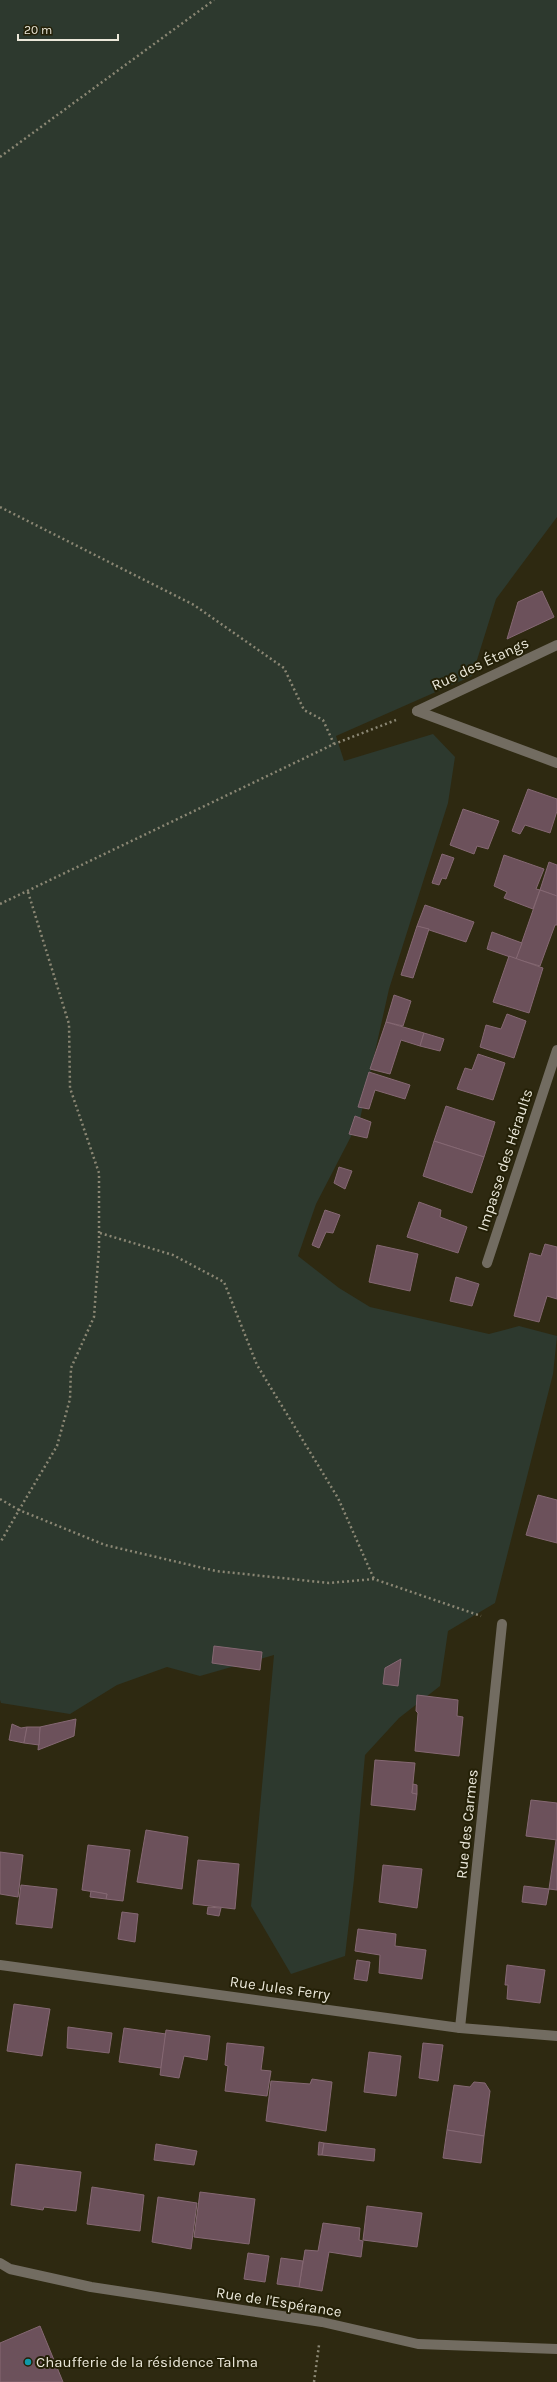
<svg xmlns="http://www.w3.org/2000/svg" width="557" height="2382" font-family="Karla,sans-serif">
<rect width="100%" height="100%" fill="#2e2911"/>
<path fill="#2d392e" d="M0 0H557V517L496 599 472 676 336 736 344 761 433 734 455 757 448 803 389 989 360 1119 316 1204 298 1256 339 1288 370 1307 489 1334 519 1326 557 1336 553 1374 495 1603 448 1631 440 1686 399 1718 365 1755 354 1879 345 1956 291 1974 251 1906 274 1655 200 1676 167 1667 117 1685 70 1714 1 1703 0 1700Z"/>
<g fill="#6c515b" stroke="#856873">
<path d="M542 591 554 617 507 639 518 602Z"/>
<path d="M528 789 557 799V811L550 833 525 825 520 834 512 831Z"/>
<path d="M463 809 499 821 488 849 477 846 474 854 450 845Z"/>
<path d="M442 854 454 858 446 879 442 878 439 885 432 883Z"/>
<path d="M504 855 544 869 536 889 540 890 533 909 504 898 507 892 494 886Z"/>
<path d="M549 862 557 865V896L540 890Z"/>
<path d="M540 890 557 896V925H555L540 966 516 959Z"/>
<path d="M425 905 474 922 466 942 417 926Z"/>
<path d="M417 926 429 929 413 978 401 975Z"/>
<path d="M492 932 522 943 516 959 487 949Z"/>
<path d="M509 956 543 968 529 1013 493 1002Z"/>
<path d="M394 995 411 1001 403 1026 386 1022Z"/>
<path d="M507 1014 526 1021 514 1058 480 1047 486 1025 501 1029Z"/>
<path d="M386 1022 424 1033 420 1046 401 1040 390 1074 370 1069Z"/>
<path d="M424 1033 444 1039 440 1051 420 1046Z"/>
<path d="M478 1054 505 1063 493 1100 457 1089 465 1068 472 1070Z"/>
<path d="M369 1072 410 1085 405 1099 375 1090 369 1109 358 1107Z"/>
<path d="M446 1106 495 1122 484 1157 434 1141Z"/>
<path d="M355 1116 371 1122 367 1138 349 1134Z"/>
<path d="M434 1141 484 1157 472 1193 423 1176Z"/>
<path d="M339 1167 352 1171 345 1189 334 1183Z"/>
<path d="M419 1202 441 1210 440 1217 467 1227 458 1253 407 1237Z"/>
<path d="M325 1210 340 1215 333 1233 326 1232 319 1248 312 1245Z"/>
<path d="M545 1244 557 1247V1299L547 1296 539 1322 514 1316 530 1253 541 1256Z"/>
<path d="M377 1245 418 1254 410 1291 369 1282Z"/>
<path d="M456 1277 479 1284 472 1306 450 1301Z"/>
<path d="M538 1495 557 1500V1543L526 1535Z"/>
<path d="M214 1646 262 1652 260 1670 212 1663Z"/>
<path d="M401 1659 398 1686 383 1684 385 1668Z"/>
<path d="M417 1695 458 1700 457 1716 463 1717 459 1756 415 1751 418 1713 416 1711Z"/>
<path d="M76 1719 74 1736 38 1750 40 1727Z"/>
<path d="M12 1724 21 1728 27 1727 24 1743 9 1740Z"/>
<path d="M27 1727H40L39 1745 24 1743Z"/>
<path d="M375 1760 415 1763 412 1793 417 1794 415 1810 371 1805Z"/>
<path d="M413 1784 417 1785V1794L412 1793Z"/>
<path d="M531 1800 557 1803V1840L526 1836Z"/>
<path d="M146 1830 188 1837 182 1889 137 1882Z"/>
<path d="M556 1840H557V1890L549 1889Z"/>
<path d="M88 1845 130 1850 123 1901 106 1899 107 1894 82 1890Z"/>
<path d="M0 1852 23 1855 18 1897 0 1894Z"/>
<path d="M198 1860 239 1864 235 1909 193 1904Z"/>
<path d="M383 1865 422 1869 417 1908 379 1902Z"/>
<path d="M21 1885 57 1889 52 1928 16 1924Z"/>
<path d="M524 1886 549 1889 546 1905 522 1902Z"/>
<path d="M91 1891 107 1894 106 1899 90 1897Z"/>
<path d="M208 1907 221 1908 219 1916 207 1914Z"/>
<path d="M122 1912 138 1914 135 1942 118 1939Z"/>
<path d="M358 1929 396 1934 395 1946 426 1950 422 1979 379 1973 380 1955 355 1951Z"/>
<path d="M357 1960 370 1962 367 1981 354 1979Z"/>
<path d="M507 1965 545 1970 540 2003 507 1999 508 1985H505Z"/>
<path d="M14 2004 50 2009 42 2056 7 2051Z"/>
<path d="M68 2027 112 2033 109 2053 67 2048Z"/>
<path d="M124 2028 166 2034 161 2068 119 2062Z"/>
<path d="M166 2030 210 2036 207 2060 184 2056 179 2078 160 2075Z"/>
<path d="M227 2043 264 2047 261 2070 271 2071 267 2096 225 2091 228 2066 225 2065Z"/>
<path d="M423 2043 443 2045 438 2081 419 2078Z"/>
<path d="M369 2052 401 2056 396 2096 364 2092Z"/>
<path d="M312 2079 332 2082 326 2131 266 2121 271 2081 310 2084Z"/>
<path d="M474 2082 485 2083 490 2091 484 2136 447 2130 454 2085 470 2087Z"/>
<path d="M447 2130 484 2136 481 2163 443 2158Z"/>
<path d="M319 2142 324 2143 322 2155H318Z"/>
<path d="M324 2143 375 2149 374 2161 322 2155Z"/>
<path d="M156 2144 197 2151 194 2165 154 2160Z"/>
<path d="M16 2164 81 2172 76 2211 44 2207 43 2210 11 2205Z"/>
<path d="M92 2187 144 2195 140 2231 87 2224Z"/>
<path d="M200 2192 255 2199 249 2244 194 2237Z"/>
<path d="M158 2197 197 2203 191 2249 152 2242Z"/>
<path d="M367 2206 422 2213 417 2247 363 2240Z"/>
<path d="M323 2223 360 2228 359 2240 363 2241 361 2257 329 2252 322 2291 299 2287 305 2250 318 2251Z"/>
<path d="M248 2253 269 2256 265 2282 244 2279Z"/>
<path d="M281 2258 303 2261 299 2287 277 2284Z"/>
<path d="M40 2326 63 2382H0V2343Z"/>
</g>
<g fill="none" stroke-linecap="round" stroke-linejoin="round">
<g stroke="#8b8774" stroke-width="2.5" stroke-dasharray="2 3" stroke-linecap="butt">
<path d="M0 157 214 0"/>
<path d="M0 507 194 605 284 668 304 710 323 720 334 744"/>
<path d="M28 892 69 1024 70 1088 99 1173V1247L94 1317 71 1368 70 1399 57 1446 19 1510 105 1545 216 1571 329 1583 374 1579 481 1616"/>
<path d="M0 904 334 744 396 720"/>
<path d="M100 1233 173 1255 224 1282 257 1365 338 1498 374 1579"/>
<path d="M0 1499 19 1510 0 1543"/>
<path d="M314 2382 319 2345"/>
</g>
<g stroke="#726c61" stroke-width="10">
<path d="M417 711 557 645"/>
<path d="M417 711 557 763"/>
<path d="M487 1263 557 1050"/>
<path d="M0 1965 460 2028 557 2036"/>
<path d="M460 2028 502 1624"/>
<path d="M0 2263 10 2269 91 2287 322 2322 418 2344 557 2349"/>
</g>
</g>
<circle fill="#0f9aa8" stroke="#242007" stroke-width="1.5" cx="28" cy="2362" r="4"/>
<g text-anchor="middle" dominant-baseline="central" stroke-width="4" stroke-linejoin="round" paint-order="stroke">
<g font-size="15" fill="#ebe8da" stroke="#242007">
<text transform="translate(480 664) rotate(-25)">Rue des Étangs</text>
<text transform="translate(505 1160) rotate(-72)">Impasse des Héraults</text>
<text transform="translate(467 1824) rotate(-84)">Rue des Carmes</text>
<text transform="translate(280 1988) rotate(8)">Rue Jules Ferry</text>
<text transform="translate(279 2302) rotate(9)">Rue de l'Espérance</text>
</g>
<g font-size="15" fill="#ebe8da" stroke="#242007" text-anchor="start">
<text x="36" y="2362">Chaufferie de la résidence Talma</text>
</g>
</g>
<path d="M18 34v6h100v-6" fill="none" stroke="#ebe8da" stroke-width="2"/>
<text x="24" y="34" font-size="12" fill="#ebe8da" stroke="#242007" stroke-width="3" paint-order="stroke">20 m</text>
</svg>
